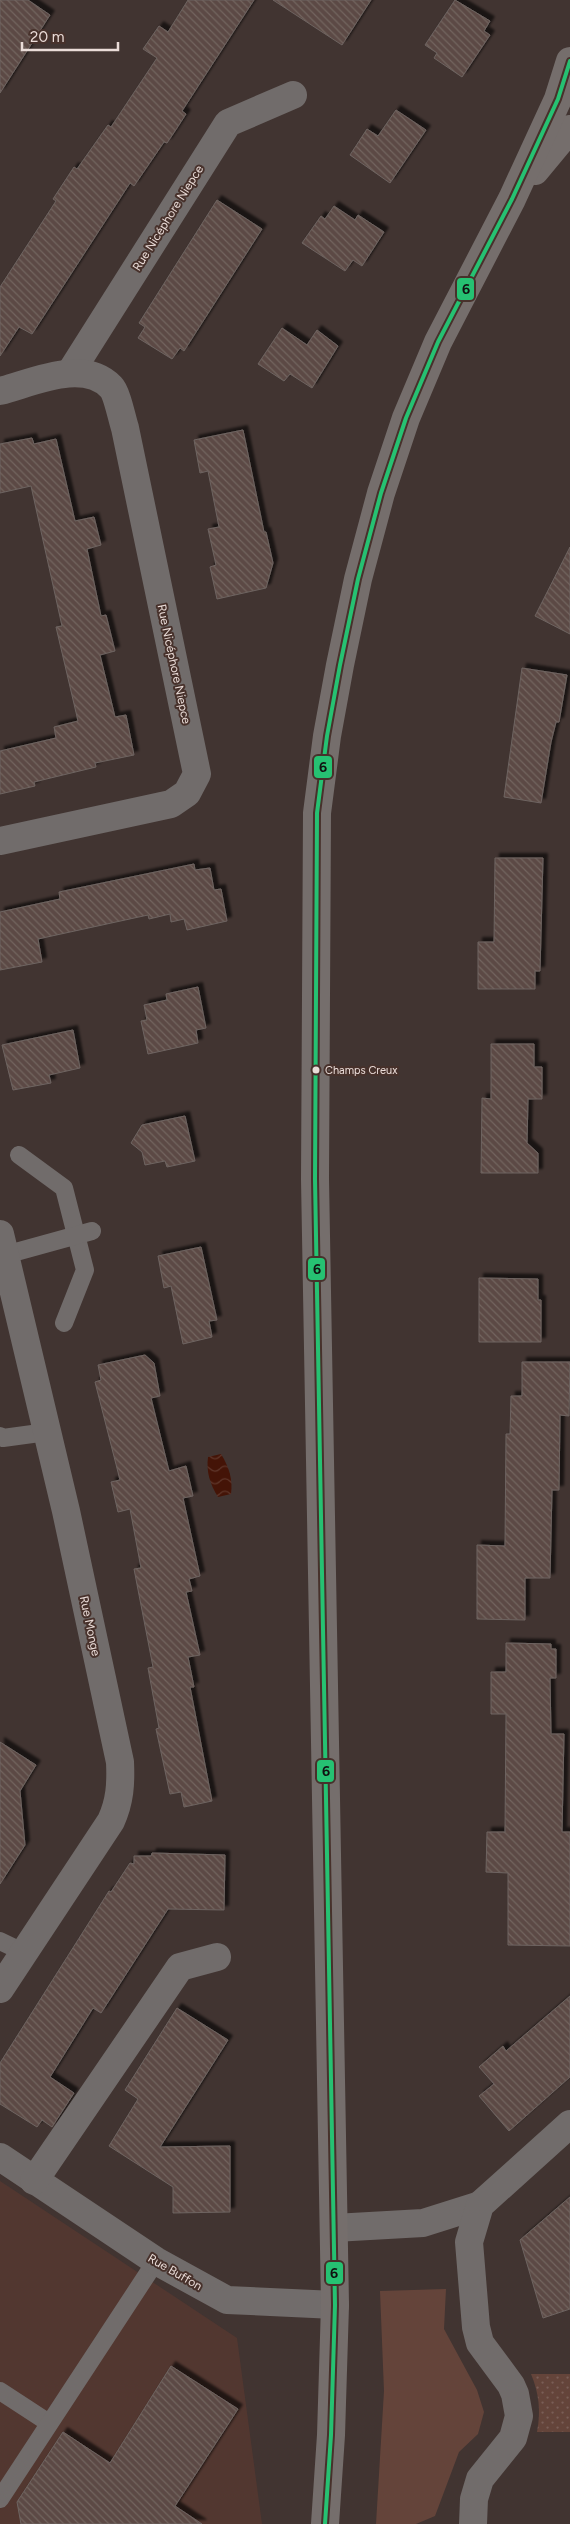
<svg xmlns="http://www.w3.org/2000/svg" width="570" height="2524" font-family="Figtree,sans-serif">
<defs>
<pattern id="park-dots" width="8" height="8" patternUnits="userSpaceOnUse" patternTransform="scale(1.25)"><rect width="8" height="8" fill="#64443a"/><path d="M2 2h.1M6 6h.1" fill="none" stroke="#7a5e56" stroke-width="1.8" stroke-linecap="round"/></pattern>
<pattern id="water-waves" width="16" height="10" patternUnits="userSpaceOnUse" patternTransform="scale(1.25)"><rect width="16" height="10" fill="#441407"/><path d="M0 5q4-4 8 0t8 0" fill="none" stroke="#5f362a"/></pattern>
<pattern id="building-back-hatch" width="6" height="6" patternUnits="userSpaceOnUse" patternTransform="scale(1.25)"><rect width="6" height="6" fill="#5b4a45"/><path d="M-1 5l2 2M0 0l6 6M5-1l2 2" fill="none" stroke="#73645f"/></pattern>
<filter id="shadow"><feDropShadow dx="4.5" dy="-4.5" stdDeviation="1" flood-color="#0009"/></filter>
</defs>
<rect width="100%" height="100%" fill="#413431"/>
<path fill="#523730" d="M0 2181 237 2338 262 2524H0Z"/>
<path fill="#64443a" d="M446 2289 444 2329 477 2390 484 2412 478 2434 459 2452 435 2516 416 2524H376L384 2391 380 2291Z"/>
<path fill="url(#park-dots)" d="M531 2374H570V2432H537C541 2411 539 2393 531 2374Z"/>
<path fill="url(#water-waves)" d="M221 1454C229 1467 233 1479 231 1494L218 1497C210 1484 206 1472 208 1457Z"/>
<g fill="url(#building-back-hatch)" stroke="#6e6461" filter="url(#shadow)">
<path d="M0 0H28L50 15 0 93Z"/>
<path d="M188 0H254L182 111 186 114 177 128 167 143 164 142 134 186 130 183 32 334 19 327 0 356V287L56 201 53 199 74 167 77 169 108 125 111 127 157 58 143 49 159 26 168 32Z"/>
<path d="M273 0H371L342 45Z"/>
<path d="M455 0 490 21 484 31 490 35 462 77 434 58 437 53 425 45Z"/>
<path d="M396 110 426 130 390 183 350 155 367 129 378 136Z"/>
<path d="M217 200 262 229 184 351 180 348 172 359 138 338 145 327 139 323Z"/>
<path d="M334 206 355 220 358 215 384 232 362 266 353 260 345 271 302 243 321 216 325 219Z"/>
<path d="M282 328 307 345 317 330 338 346 312 388 290 374 284 381 258 364Z"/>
<path d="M243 430 264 532H266L273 563 266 588 217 599 210 567 216 565 208 529 219 527 208 471 200 473 194 440Z"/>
<path d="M32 438 34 444 56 439 75 521 94 517 101 545 87 549 101 616 106 615 115 651 100 655 115 717 126 715 134 755 95 763 96 767 34 782 35 786 0 794V751L56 738 54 727 78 721 56 627 62 626 31 486 0 493V444Z"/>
<path d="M570 547V634L535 616Z"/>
<path d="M522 668 567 675 559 722H556L551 742 541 803 504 797Z"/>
<path d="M495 858H543L540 971H535V989H478V942H494Z"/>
<path d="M194 864 195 870 210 868 214 890 221 889 227 921 187 930 184 919 171 922 170 914 149 919 148 915 38 939 42 962 0 970V912L60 899 59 892Z"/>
<path d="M198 987 206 1028 196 1030 198 1043 148 1054 141 1021 147 1020 144 1005 167 1000 166 994Z"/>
<path d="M73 1030 80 1068 49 1075 51 1083 13 1090 2 1045Z"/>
<path d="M491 1044H534V1067H542V1099H528L527 1143 538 1153V1173H481L482 1098 491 1099Z"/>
<path d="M185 1116 195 1161 167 1167 165 1161 145 1165 142 1152 131 1143 142 1125Z"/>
<path d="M201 1247 217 1320 209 1321 212 1337 183 1344 171 1286 164 1288 158 1256Z"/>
<path d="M479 1278 538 1279V1300H541V1342H479Z"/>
<path d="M145 1355 154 1363 160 1396 151 1398 169 1471 186 1466 193 1496 183 1498 200 1576 189 1579 192 1591 186 1592 200 1655 188 1657 194 1687H190L212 1801 184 1807 181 1792 170 1794 156 1729 159 1728 148 1668 153 1667 134 1569 141 1568 130 1509 118 1512 111 1482 120 1480 95 1382 101 1380 98 1365Z"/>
<path d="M522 1362H570L569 1416 560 1415 559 1490H552L550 1578H525V1620L477 1619V1545L505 1546 506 1434H510L511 1396H522Z"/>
<path d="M506 1643 551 1644V1649H556V1678H550L551 1734H564L562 1832H570V1946L508 1945V1873L486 1872 487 1832H505L506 1714H491V1672H506Z"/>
<path d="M0 1742 36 1765 20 1791 25 1845 0 1884Z"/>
<path d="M152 1853 225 1855 224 1910 168 1909 101 2013 93 2008 50 2077 74 2093 52 2127 42 2120 37 2127 0 2104V2063L109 1891 111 1892 130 1863 134 1864V1856H151Z"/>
<path d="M570 1996V2077L509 2131 479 2096 494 2084 479 2067 503 2046 506 2051Z"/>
<path d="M177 2008 228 2040 160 2147 230 2146V2212L173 2213V2187L109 2146 138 2099 125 2090Z"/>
<path d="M570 2197V2309L543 2318 520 2240Z"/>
<path d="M171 2366 238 2409 175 2506 202 2524H21L17 2502 63 2432 110 2463Z"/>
</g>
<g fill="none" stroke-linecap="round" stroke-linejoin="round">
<g stroke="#716c6b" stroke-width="18">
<path d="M19 1155 64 1188 85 1270 64 1323"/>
<path d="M5 1255 92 1231"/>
<path d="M0 1436 3 1438 47 1432"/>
<path d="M0 1941 25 1953"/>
<path d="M0 2391 49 2423"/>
<path d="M0 2499 156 2261"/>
</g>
<g stroke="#716c6b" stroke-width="28">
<path d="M70 373 228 123 293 95"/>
<path d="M0 391C32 383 83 358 111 387 117 393 122 419 125 428L197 774 187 793 171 804 0 841"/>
<path d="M0 1234 66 1511 120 1762C121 1784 120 1801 111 1821L0 1989"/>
<path d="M0 2157 156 2261 227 2300 335 2305"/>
<path d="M34 2181 180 1967 217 1957"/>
<path d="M334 2228 423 2223 480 2205"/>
<path d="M473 2524 474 2499 480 2479 513 2438 519 2416 515 2394 511 2385 480 2343 476 2327 469 2242 480 2205 570 2124"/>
</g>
<g stroke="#756e6c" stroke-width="28">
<path d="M535 171 570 129"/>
<path d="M325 2524 331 2435 335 2305 315 1179 317 813 327 736 340 665 358 579 381 493 406 418 438 342 512 199 558 99 570 61"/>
</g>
<defs>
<path id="bus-1" d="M325 2524 331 2435 335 2305 315 1179 317 813 327 736 340 665 358 579 381 493 406 418 438 342 512 199 558 99 570 61"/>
</defs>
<use href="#bus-1" stroke="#47312b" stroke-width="8"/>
<use href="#bus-1" stroke="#26c172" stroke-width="4"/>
</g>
<circle fill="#eadcd8" stroke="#47312b" stroke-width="2" cx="316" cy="1070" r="4.5"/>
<g text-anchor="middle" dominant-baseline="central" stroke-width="4" stroke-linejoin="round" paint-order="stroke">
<g font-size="11" fill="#eadcd8" stroke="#47312b" text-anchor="start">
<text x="325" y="1070">Champs Creux</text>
</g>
<g font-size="12" fill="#eadcd8" stroke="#47312b">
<text transform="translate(168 218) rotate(-58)">Rue Nicéphore Niepce</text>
<text transform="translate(174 664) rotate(78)">Rue Nicéphore Niepce</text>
<text transform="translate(90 1626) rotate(78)">Rue Monge</text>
<text transform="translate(175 2272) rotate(30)">Rue Buffon</text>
</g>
</g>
<g stroke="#47312b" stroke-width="2">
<rect x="456" y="277" width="19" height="24" rx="5" fill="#26c172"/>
<rect x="313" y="755" width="20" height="24" rx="5" fill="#26c172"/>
<rect x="307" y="1257" width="19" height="24" rx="5" fill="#26c172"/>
<rect x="316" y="1759" width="19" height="24" rx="5" fill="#26c172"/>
<rect x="325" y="2261" width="19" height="24" rx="5" fill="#26c172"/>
</g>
<g font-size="14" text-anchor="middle" font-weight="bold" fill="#111">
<text x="466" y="294">6</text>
<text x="323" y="772">6</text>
<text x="317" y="1274">6</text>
<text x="326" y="1776">6</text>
<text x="334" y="2278">6</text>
</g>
<path d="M22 42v8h96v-8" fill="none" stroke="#eadcd8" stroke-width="2.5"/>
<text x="30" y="42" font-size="15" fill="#eadcd8" stroke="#47312b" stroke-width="4" paint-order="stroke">20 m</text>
</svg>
